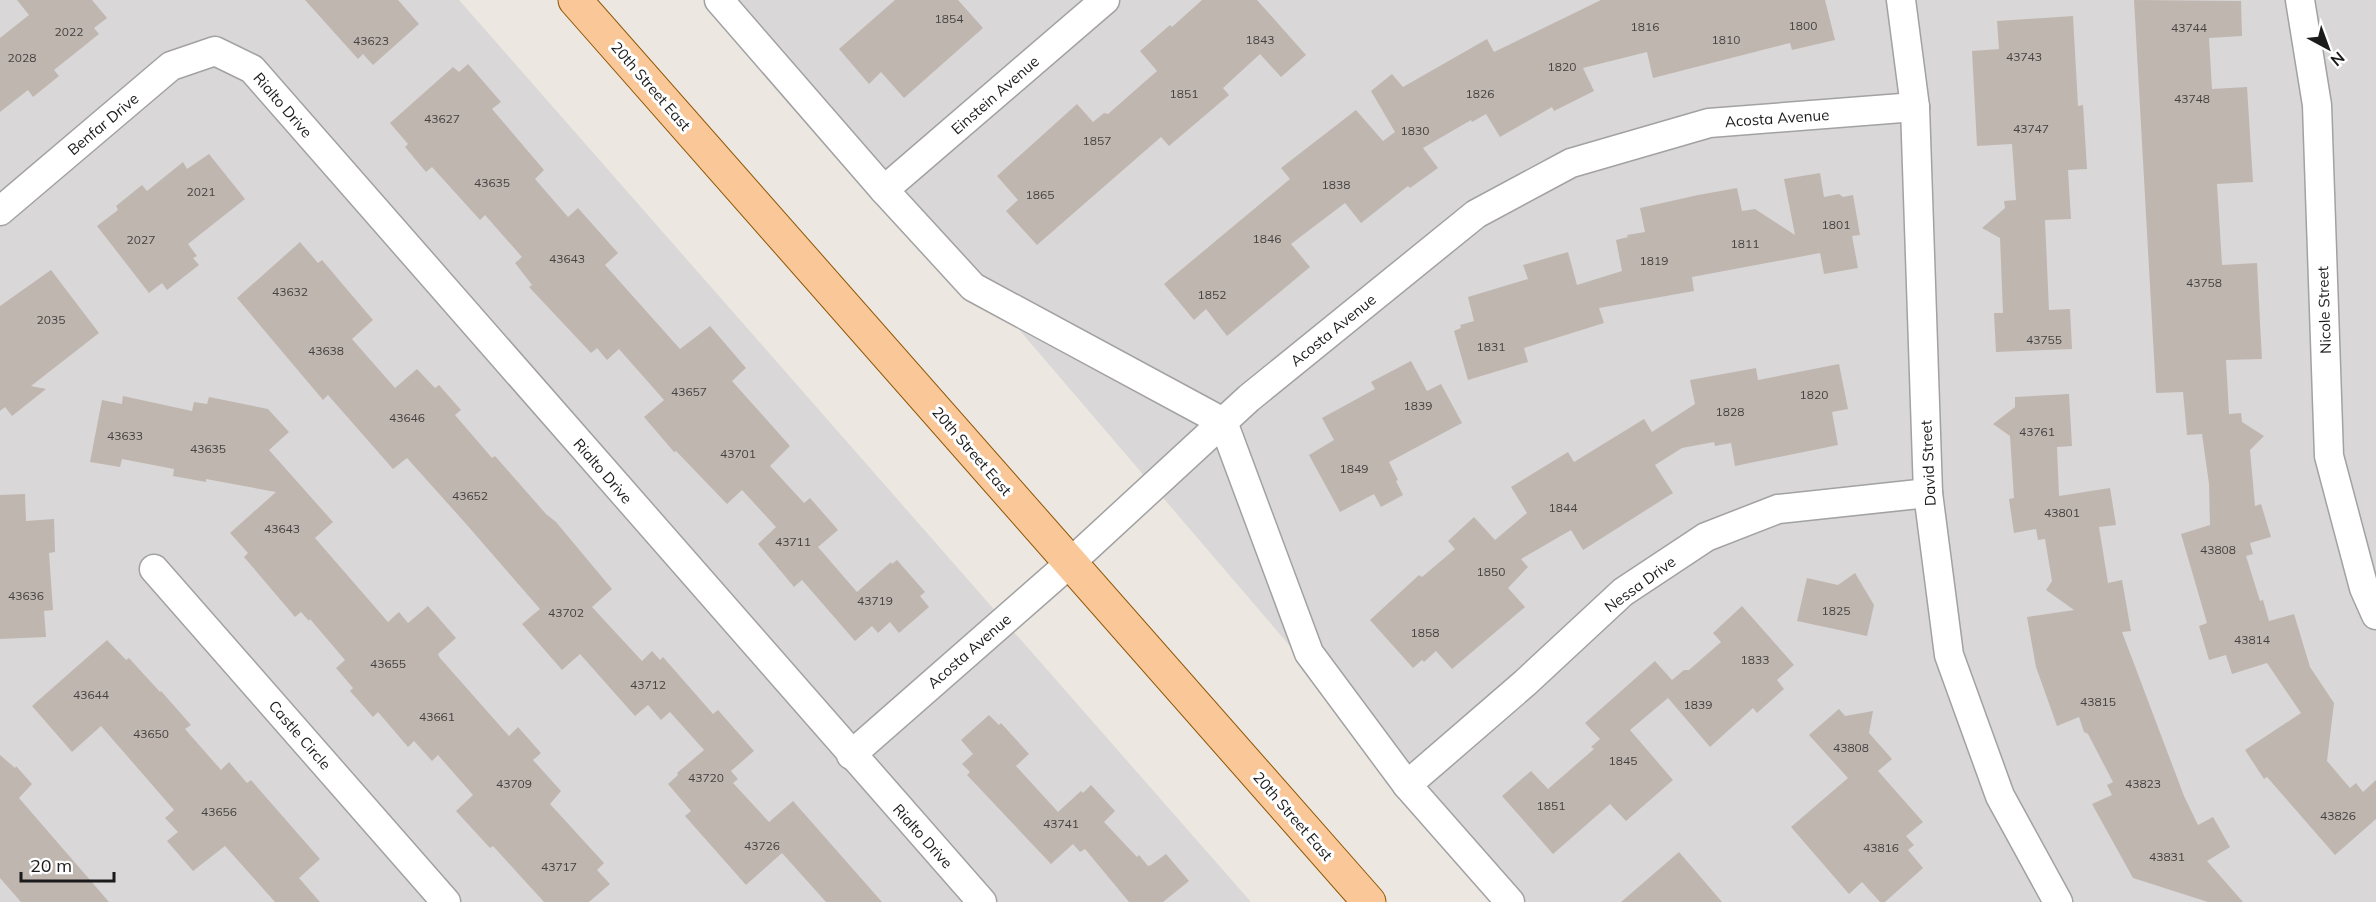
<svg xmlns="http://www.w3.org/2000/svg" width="2376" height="902" font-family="Mulish,sans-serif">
<rect width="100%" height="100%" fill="#ece7e0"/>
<g fill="#d9d7d8">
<path d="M0 0H459L1251 902H0Z"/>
<path d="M737 0H2376V902H1509Z"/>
</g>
<g fill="#c0b6b0">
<path d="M17 0H92L107 18 94 28 99 34 54 70 59 76 33 97 28 90 0 112V38L29 15Z"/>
<path d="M305 0H398L419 24 373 65 363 54 358 59Z"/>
<path d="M895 0H958L983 28 904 98 881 72 869 84 839 49Z"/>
<path d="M1202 0H1257L1306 55 1281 77 1260 54 1223 88 1229 95 1169 146 1161 137 1037 245 1006 211 1018 200 997 176 1077 104 1093 122 1104 113 1108 114 1157 71 1140 51 1170 25 1172 27Z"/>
<path d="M1601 0H1825L1835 40 1792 50 1790 43 1653 78 1647 52 1583 68 1594 91 1554 111 1552 107 1500 137 1486 114 1472 122 1471 120 1423 148 1438 168 1410 188 1408 186 1361 223 1345 203 1291 244 1310 267 1227 336 1206 309 1194 320 1164 284 1290 179 1281 168 1356 110 1383 141 1395 132 1371 91 1392 74 1403 87 1487 39 1494 52Z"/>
<path d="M2134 0 2241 1 2242 36 2209 38 2212 89 2247 87 2253 182 2217 184 2222 265 2257 263 2260 323 2262 359 2226 360 2229 414 2241 413 2242 422 2264 436 2250 450 2255 506 2261 504 2271 537 2250 543 2253 554 2246 556 2260 601 2263 600 2269 621 2294 614 2310 667 2334 703 2327 761 2350 788 2356 783 2363 792 2376 780V819L2335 855 2267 777 2264 779 2245 750 2301 713 2267 663 2232 674 2226 655 2209 660 2199 626 2207 623 2181 534 2210 525 2209 484 2202 434 2187 435 2183 392 2156 393Z"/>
<path d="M2073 16 2078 106 2083 105 2087 169 2068 170 2071 219 2045 220 2049 310 2070 309 2072 349 1996 352 1994 313H2003L2000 238 1982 228 2005 208 2004 201 2016 200 2012 144 1977 146 1972 51 1999 49 1997 21Z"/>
<path d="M468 64 501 102 492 109 544 170 535 179 568 217 578 208 618 253 605 265 680 349 710 326 746 368 732 381 790 446 770 466 804 503 810 498 838 530 818 547 857 592 891 562 892 564 897 560 925 592 920 596 929 607 899 633 890 622 878 633 872 626 855 641 802 580 794 587 758 544 776 527 742 490 727 504 676 451 674 452 644 417 664 400 619 349 607 360 597 348 591 353 529 287 532 285 515 263 522 257 485 215 480 220 432 167 426 172 405 147 408 144 390 123 453 67 459 72Z"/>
<path d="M209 154 245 199 188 244 197 256 193 258 199 265 167 290 162 283 149 293 97 226 118 210 116 206 142 185 147 191 183 162 187 169Z"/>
<path d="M1820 173 1824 197 1839 194 1843 197 1853 195 1860 235 1852 236 1858 268 1824 274 1820 253 1692 277 1694 291 1599 308 1604 323 1524 348 1528 362 1468 380 1454 331 1461 328 1460 325 1474 321 1468 297 1528 279 1523 265 1568 252 1577 285 1622 271 1616 240 1628 237 1627 235 1645 232 1640 208 1698 195 1737 188 1742 211 1755 209 1795 235 1784 179Z"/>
<path d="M300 242 318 263 322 260 373 320 352 339 395 388 417 369 435 388 439 385 461 410 455 415 492 458 495 456 546 514 556 522 612 589 592 607 642 661 652 651 660 660 663 657 713 714 718 710 754 751 731 771 738 779 733 783 769 822 793 801 882 902H826L782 853 746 885 685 816 691 811 668 784 678 775 677 773 704 750 670 712 661 720 648 705 635 716 580 654 562 670 522 624 540 609 467 525 407 458 393 469 328 395 323 400 237 298Z"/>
<path d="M51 270 99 333 31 386 46 389 12 416 5 407 0 411V306Z"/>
<path d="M1411 361 1427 391 1441 384 1462 423 1389 462 1398 480 1396 481 1403 495 1381 507 1374 494 1340 512 1309 455 1334 440 1322 418 1375 389 1371 382Z"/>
<path d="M1839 364 1848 409 1832 412 1838 445 1735 466 1731 443 1715 446 1714 442 1682 448 1655 465 1673 493 1583 550 1571 530 1521 559 1528 567 1508 588 1525 607 1452 669 1436 651 1424 662 1422 660 1413 668 1370 620 1419 575 1422 577 1455 549 1448 541 1474 517 1495 540 1527 513 1511 487 1568 452 1574 462 1644 419 1652 432 1695 404 1690 380 1756 368 1758 380Z"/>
<path d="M2069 394 2072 446 2057 447 2059 496 2110 488 2116 525 2099 527 2108 583 2122 580 2131 631 2122 632 2184 796 2198 825 2213 817 2230 847 2207 861 2243 902H2208L2133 878 2092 804 2112 795 2107 785 2113 782 2088 734 2084 732 2079 717 2057 726 2036 667 2027 617 2074 610 2046 590 2052 581 2045 539 2038 540 2036 529 2014 533 2009 499 2014 498 2010 436 1993 424 2015 407V397Z"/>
<path d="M123 396 192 411 194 402 207 404 209 397 268 409 289 432 269 450 333 522 315 538 388 622 399 612 408 623 428 606 456 638 438 654 440 658 509 736 518 727 541 753 533 760 561 791 550 804 604 863 597 870 610 884 589 902H544L493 846 490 848 456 811 473 795 438 755 432 761 414 741 408 747 378 712 373 717 350 691 353 688 336 668 345 660 310 619 309 621 301 612 295 617 244 557 248 553 230 533 276 492 206 479V482L173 476 174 469 122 459 120 467 90 462 102 400 122 404Z"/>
<path d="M25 494 26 521 54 519 55 552 49 553 53 610 44 611 46 637 0 639V495Z"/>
<path d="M1855 573 1874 605 1867 636 1797 621 1807 578 1838 585Z"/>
<path d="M1742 606 1794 665 1777 680 1784 689 1757 713 1753 708 1710 747 1668 698 1630 730 1673 780 1626 821 1610 804 1553 854 1502 796 1531 771 1548 789 1594 749 1591 747 1600 739 1585 723 1655 661 1672 680 1684 670H1689L1721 642 1713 633Z"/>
<path d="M107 640 126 660 129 658 160 692 161 691 191 725 185 729 221 770 229 762 247 783 251 780 320 859 299 878 320 902H275L225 846 193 871 167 841 178 832 165 818 174 810 101 726 72 752 32 706Z"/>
<path d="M1839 709 1845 716 1873 711 1869 733 1892 759 1878 771 1923 822 1906 836 1914 845 1908 850 1923 868 1885 902H1880L1862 882 1849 894 1791 827 1848 778 1809 735Z"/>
<path d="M989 715 999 725 1001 723 1029 754 1016 766 1058 812 1081 791 1083 793 1091 785 1115 811 1104 822 1137 857 1139 855 1148 866 1151 865 1166 854 1189 881 1163 902H1129L1085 849 1080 852 1073 844 1051 864 967 775 970 772 962 764 973 754 961 740Z"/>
<path d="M0 755 15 768 16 766 32 784 19 798 109 902H21L0 878Z"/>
<path d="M1679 852 1722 902H1621Z"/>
</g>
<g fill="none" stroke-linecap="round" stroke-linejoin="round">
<defs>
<g id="street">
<path d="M719 0 884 190 973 287 1223 422 1309 653 1407 785 1510 902"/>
<path d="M1901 0 1915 107 1928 493 1949 655 2000 796 2058 902"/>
<path d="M2300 0 2317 105 2329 456 2364 588 2376 615"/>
<path d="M884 190 1105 0"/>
<path d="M0 211 171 66 215 51 252 69 982 902"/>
<path d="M154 569 446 902"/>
<path d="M851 755 1070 563 1249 398 1476 214 1571 163 1709 123 1915 107"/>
<path d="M1407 785 1525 683 1623 592 1706 537 1778 509 1928 493"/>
</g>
<path id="primary" d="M575 0 1369 902"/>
</defs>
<use href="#street" stroke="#a2a2a2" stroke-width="31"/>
<use href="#primary" stroke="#8e5503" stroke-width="35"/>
<use href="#street" stroke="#fff" stroke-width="28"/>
<use href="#primary" stroke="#f9c798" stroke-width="33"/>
</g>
<g text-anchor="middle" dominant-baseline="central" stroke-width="6" stroke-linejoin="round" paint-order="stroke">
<g font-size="12" fill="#444240">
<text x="949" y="18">1854</text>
<text x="1803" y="25">1800</text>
<text x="1645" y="26">1816</text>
<text x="2189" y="27">43744</text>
<text x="69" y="31">2022</text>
<text x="1260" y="39">1843</text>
<text x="1726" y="39">1810</text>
<text x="371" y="40">43623</text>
<text x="2024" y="56">43743</text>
<text x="22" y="57">2028</text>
<text x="1562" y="66">1820</text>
<text x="1184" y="93">1851</text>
<text x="1480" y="93">1826</text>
<text x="2192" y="98">43748</text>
<text x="442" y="118">43627</text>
<text x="2031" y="128">43747</text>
<text x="1415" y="130">1830</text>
<text x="1097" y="140">1857</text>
<text x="492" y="182">43635</text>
<text x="1336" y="184">1838</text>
<text x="201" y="191">2021</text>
<text x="1040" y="194">1865</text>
<text x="1836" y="224">1801</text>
<text x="1267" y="238">1846</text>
<text x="141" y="239">2027</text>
<text x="1745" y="243">1811</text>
<text x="567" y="258">43643</text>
<text x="1654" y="260">1819</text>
<text x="2204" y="282">43758</text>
<text x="290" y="291">43632</text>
<text x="1212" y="294">1852</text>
<text x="51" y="319">2035</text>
<text x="2044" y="339">43755</text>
<text x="1491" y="346">1831</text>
<text x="326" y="350">43638</text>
<text x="689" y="391">43657</text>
<text x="1814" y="394">1820</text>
<text x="1418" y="405">1839</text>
<text x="1730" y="411">1828</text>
<text x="407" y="417">43646</text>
<text x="2037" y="431">43761</text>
<text x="125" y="435">43633</text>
<text x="208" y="448">43635</text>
<text x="738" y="453">43701</text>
<text x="1354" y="468">1849</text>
<text x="470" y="495">43652</text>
<text x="1563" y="507">1844</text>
<text x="2062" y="512">43801</text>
<text x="282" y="528">43643</text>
<text x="793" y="541">43711</text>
<text x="2218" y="549">43808</text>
<text x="1491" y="571">1850</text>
<text x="26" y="595">43636</text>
<text x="875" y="600">43719</text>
<text x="1836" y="610">1825</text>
<text x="566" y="612">43702</text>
<text x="1425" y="632">1858</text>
<text x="2252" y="639">43814</text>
<text x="1755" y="659">1833</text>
<text x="388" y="663">43655</text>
<text x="648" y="684">43712</text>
<text x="91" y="694">43644</text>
<text x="2098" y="701">43815</text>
<text x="1698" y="704">1839</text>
<text x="437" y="716">43661</text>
<text x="151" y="733">43650</text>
<text x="1851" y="747">43808</text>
<text x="1623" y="760">1845</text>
<text x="706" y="777">43720</text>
<text x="514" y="783">43709</text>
<text x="2143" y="783">43823</text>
<text x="1551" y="805">1851</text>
<text x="219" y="811">43656</text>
<text x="2338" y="815">43826</text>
<text x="1061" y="823">43741</text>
<text x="762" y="845">43726</text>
<text x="1881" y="847">43816</text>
<text x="2167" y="856">43831</text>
<text x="559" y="866">43717</text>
</g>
<g font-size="15" fill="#1b1b1b" stroke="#fff">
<text transform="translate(651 86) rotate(49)">20th Street East</text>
<text transform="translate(995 95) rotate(-41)">Einstein Avenue</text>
<text transform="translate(283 105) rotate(49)">Rialto Drive</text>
<text transform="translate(1777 118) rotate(-4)">Acosta Avenue</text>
<text transform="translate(103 124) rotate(-40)">Benfar Drive</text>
<text transform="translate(2324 310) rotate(-92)">Nicole Street</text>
<text transform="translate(1333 330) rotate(-39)">Acosta Avenue</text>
<text transform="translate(972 451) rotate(49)">20th Street East</text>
<text transform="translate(1928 463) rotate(-93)">David Street</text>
<text transform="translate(603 471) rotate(49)">Rialto Drive</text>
<text transform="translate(1640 584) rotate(-36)">Nessa Drive</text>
<text transform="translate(969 651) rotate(-41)">Acosta Avenue</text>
<text transform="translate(300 735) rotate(49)">Castle Circle</text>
<text transform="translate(1293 816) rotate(49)">20th Street East</text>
<text transform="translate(923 836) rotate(48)">Rialto Drive</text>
</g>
</g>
<g transform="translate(2328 48) rotate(139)" stroke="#ffffff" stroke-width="4.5" paint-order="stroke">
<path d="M0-4.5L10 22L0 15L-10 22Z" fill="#1b1b1b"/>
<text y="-9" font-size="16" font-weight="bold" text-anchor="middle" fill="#1b1b1b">N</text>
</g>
<path d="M21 872v9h93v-9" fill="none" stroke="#1b1b1b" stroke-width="3"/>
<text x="30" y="872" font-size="18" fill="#1b1b1b" stroke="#ffffff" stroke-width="4.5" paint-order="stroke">20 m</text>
</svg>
